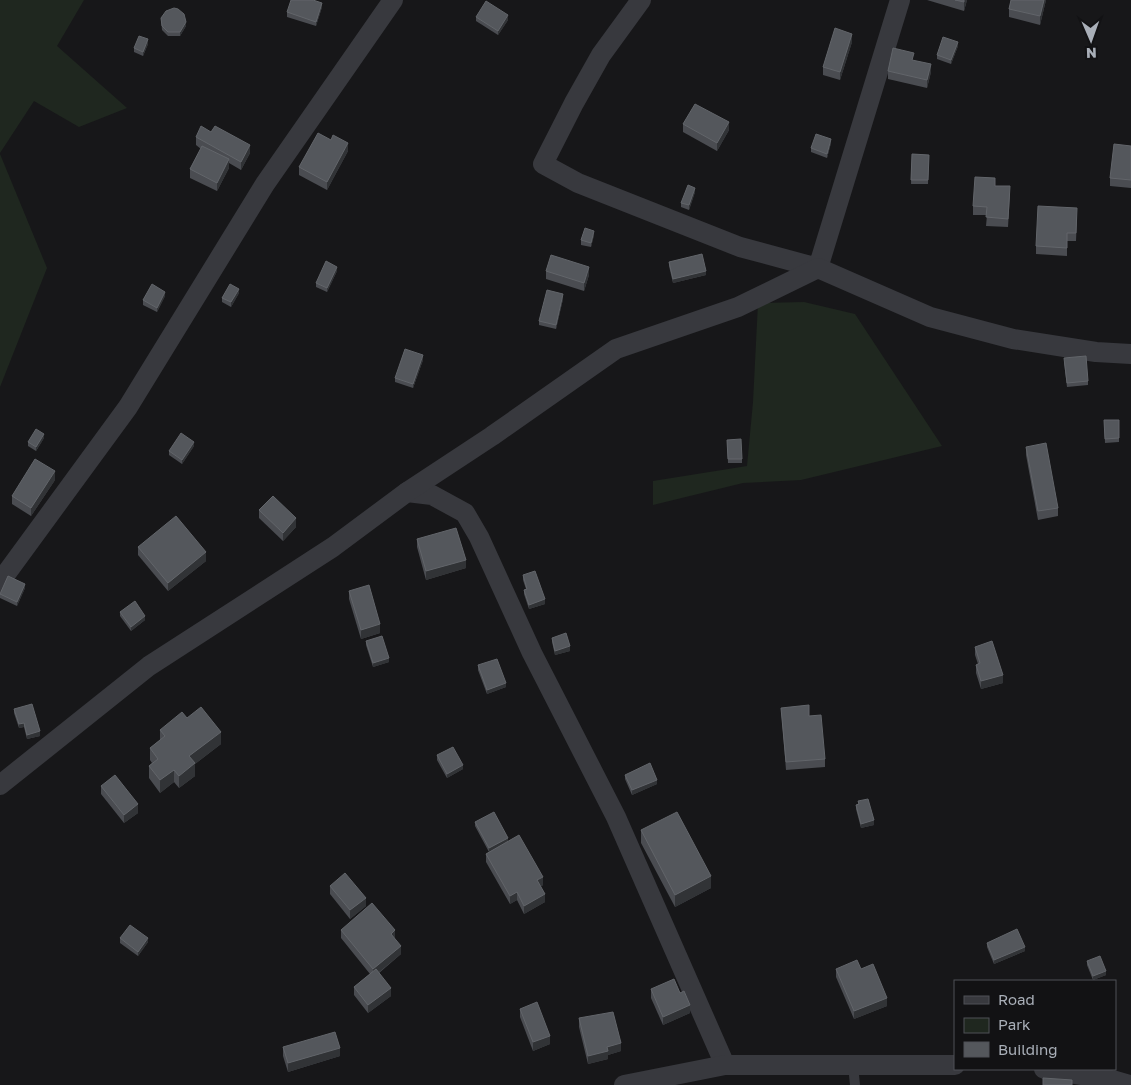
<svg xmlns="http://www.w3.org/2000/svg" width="1131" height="1085" font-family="'Golos Text',sans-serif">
<rect width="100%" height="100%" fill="#171719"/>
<g fill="#1f271f">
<path d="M0 0H84L57 46 127 108 79 127 34 101 0 153Z"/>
<path d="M0 154 47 268 0 387Z"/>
<path d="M804 302 855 314 942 446 801 480 743 483 653 505V481L747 466 753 402 758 303Z"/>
</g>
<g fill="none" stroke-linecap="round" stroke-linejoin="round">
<path stroke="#38393e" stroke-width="10" d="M853 1065 855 1085"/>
<g stroke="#38393e" stroke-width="20">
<path d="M641 0 601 55 574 103 543 164 578 183 740 247 818 268 900 0"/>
<path d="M407 492 432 495 465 513 479 537 532 653 616 817 725 1065"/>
<path d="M0 582 128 407 265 184 393 0"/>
<path d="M0 785 149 666 333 547 407 492 492 436 616 349 738 307 818 268 930 317 1013 339 1096 352 1131 354"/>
<path d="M1044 1069 1112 1080 1130 1085"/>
<path d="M624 1085 725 1065H955"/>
</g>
</g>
<g fill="#4a4c51">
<path d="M927 0H967L964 11Z"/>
<path d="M1011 0H1046L1040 25 1009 17V9Z"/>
<path d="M322 7 316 26 287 17V12Z"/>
<path d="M476 17 508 20 498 35 476 21Z"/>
<path d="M161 18 186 26 180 36H168L162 30Z"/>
<path d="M852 42 840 80 823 75V67Z"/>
<path d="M148 44 143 56 134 52V48Z"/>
<path d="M958 46 951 64 937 59V55Z"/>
<path d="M888 71 931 72 927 88 888 79Z"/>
<path d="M683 124 729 130 717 151 683 132Z"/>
<path d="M196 137 250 153 241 170 229 163V168L217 191 190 178V169L201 149 196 145Z"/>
<path d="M331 140 348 151 327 190 299 175V167Z"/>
<path d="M831 143 827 158 811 152V148Z"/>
<path d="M1131 146V188L1110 186V178Z"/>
<path d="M912 154 929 155 928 184H911Z"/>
<path d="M995 186 1010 194 1008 227 986 226 987 215H973V206Z"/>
<path d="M695 192 689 210 681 207V203Z"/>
<path d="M1077 217 1076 241H1067V256L1036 254V246Z"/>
<path d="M594 235 591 247 581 245V240Z"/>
<path d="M669 262 706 275 673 283 669 266Z"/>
<path d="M337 271 327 292 316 287V283Z"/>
<path d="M546 271 589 275 584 291 546 279Z"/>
<path d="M239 293 231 307 222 302V298Z"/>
<path d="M165 296 157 312 143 305V300Z"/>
<path d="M563 299 556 329 539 325V321Z"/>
<path d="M423 360 413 388 395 382V378Z"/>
<path d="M1064 362 1088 381V385L1067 387Z"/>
<path d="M1104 420H1119V442L1105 443Z"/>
<path d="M44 438 36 451 28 446V442Z"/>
<path d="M727 440 742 459V463H728Z"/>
<path d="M194 446 182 464 169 455V451Z"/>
<path d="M1026 447 1058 508V516L1038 520 1026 455Z"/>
<path d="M55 480 31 516 12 504V496Z"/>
<path d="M259 510 296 527 283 541 259 518Z"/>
<path d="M417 539 466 568 426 580 417 547Z"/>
<path d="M138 547 206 561 168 591 138 555Z"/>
<path d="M523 575 545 604 529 609 524 594V590L526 589 523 580Z"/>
<path d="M25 588 17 606 0 598V593Z"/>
<path d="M349 591 380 633 361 639 349 599Z"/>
<path d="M120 612 145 620 131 631 120 616Z"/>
<path d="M552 638 570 651 555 655 552 642Z"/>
<path d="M366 641 389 662 373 667 366 645Z"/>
<path d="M975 647 1003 683 981 689 976 673V665L978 664 975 655Z"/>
<path d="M478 665 506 687 487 694 478 670Z"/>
<path d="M781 708 809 716 825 759V767L786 770Z"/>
<path d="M14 709 40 736 27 739 24 727 19 728 14 713Z"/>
<path d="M187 718 221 744 195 764V776L179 788 174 782 160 793 149 778V766L152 763 150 760V748L160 740V730Z"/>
<path d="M437 755 463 769 447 778 437 760Z"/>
<path d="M625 775 657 784 632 795 625 779Z"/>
<path d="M101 786 138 813 124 823 101 794Z"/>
<path d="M858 801 874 825 861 828 856 809V805L858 804Z"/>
<path d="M475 822 508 842 543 885 540 887 545 902 524 914 517 900 510 904 486 862V854L489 852 475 826Z"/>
<path d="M641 830 711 888 675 907 641 843Z"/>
<path d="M330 886 366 906 350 919 330 894Z"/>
<path d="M341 930 395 939 401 954 379 973 391 996 368 1013 354 995V987L370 974 341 938Z"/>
<path d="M120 938 148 942 138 956 120 943Z"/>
<path d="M987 943 1025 951 994 964 987 947Z"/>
<path d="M1087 961 1106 975 1093 980 1087 965Z"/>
<path d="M836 969H861L887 1006 854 1019 836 977Z"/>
<path d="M651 989 680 993 690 1013 663 1025 651 998Z"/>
<path d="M520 1009 550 1044 533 1051 520 1017Z"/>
<path d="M579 1018 621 1051 608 1055V1059L588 1064 579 1027Z"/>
<path d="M283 1047 340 1056 288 1072 283 1056Z"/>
</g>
<g fill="#313336">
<path d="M964 0H967L964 11Z"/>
<path d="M1044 0H1046L1040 25V16Z"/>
<path d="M322 3V7L316 26V22Z"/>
<path d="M508 15V20L498 35V31Z"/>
<path d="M186 22V26L180 36V32Z"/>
<path d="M852 34V42L840 80V72Z"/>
<path d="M148 39V44L143 56V52Z"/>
<path d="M958 42V46L951 64V60Z"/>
<path d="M931 64V72L927 88V80Z"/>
<path d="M729 122V130L717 151V143Z"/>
<path d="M831 139V143L827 158V154Z"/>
<path d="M348 143V151L327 190V182Z"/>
<path d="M250 145V153L241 170V162Z"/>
<path d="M229 159V168L217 191V183Z"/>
<path d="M695 188V192L689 210V205Z"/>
<path d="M594 231V235L591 247V243Z"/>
<path d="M337 267V271L327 292V288Z"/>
<path d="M589 267V275L584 291V283Z"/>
<path d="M706 271V275L673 283V279Z"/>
<path d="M239 289V293L231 307V302Z"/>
<path d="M165 292V296L157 312V308Z"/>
<path d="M563 294V299L556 329V325Z"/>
<path d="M423 355V360L413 388V384Z"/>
<path d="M44 434V438L36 451V447Z"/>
<path d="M194 442V446L182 464V460Z"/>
<path d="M55 471V480L31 516V508Z"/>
<path d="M296 518V527L283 541V533Z"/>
<path d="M206 552V561L168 591V583Z"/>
<path d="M466 560V568L426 580V571Z"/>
<path d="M25 584V588L17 606V602Z"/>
<path d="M545 599V604L529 609V605Z"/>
<path d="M145 616V620L131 631V627Z"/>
<path d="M380 624V633L361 639V630Z"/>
<path d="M570 646V651L555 655V651Z"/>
<path d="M389 658V662L373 667V663Z"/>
<path d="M1003 675V683L981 689V681Z"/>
<path d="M506 683V687L487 694V690Z"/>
<path d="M24 723V727L19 728V724Z"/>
<path d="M40 731V736L27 739V735Z"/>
<path d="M221 732V744L195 764V776L179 788V776L189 756Z"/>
<path d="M463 765V769L447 778V774Z"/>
<path d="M174 770V782L160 793V780Z"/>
<path d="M657 780V784L632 795V790Z"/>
<path d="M138 804V813L124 823V815Z"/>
<path d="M874 820V825L861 828V824Z"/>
<path d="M508 838V842L489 852V848Z"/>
<path d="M711 876V888L675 907V895Z"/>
<path d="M543 877V885L537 889V880Z"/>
<path d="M517 892V900L510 904V896Z"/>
<path d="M545 894V902L524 914V906Z"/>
<path d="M366 898V906L350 919V910Z"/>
<path d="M395 930V939L391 942V934Z"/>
<path d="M148 938V942L138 956V952Z"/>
<path d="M401 946V954L373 977V969Z"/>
<path d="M1025 947V951L994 964V960Z"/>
<path d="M1106 971V975L1093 980V976Z"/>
<path d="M391 988V996L368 1013V1005Z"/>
<path d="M887 998V1006L854 1019V1011Z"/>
<path d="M690 1005V1013L663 1025V1017Z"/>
<path d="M550 1036V1044L533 1051V1042Z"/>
<path d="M621 1043V1051L608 1055V1059L588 1064V1056L607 1047Z"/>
<path d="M340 1048V1056L288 1072V1063Z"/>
</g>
<g fill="#54575c" stroke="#62656a">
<path d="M291 0H313L322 3 316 22 287 12Z"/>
<path d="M955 0H964V2Z"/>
<path d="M1011 0H1044L1040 16 1009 9Z"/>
<path d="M486 1 508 15 498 31 476 17Z"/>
<path d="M174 8 178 9 184 14 186 22 180 32H168L162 26 161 18 166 11Z"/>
<path d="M835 28 852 34 840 72 823 67Z"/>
<path d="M139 36 148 39 143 52 134 48Z"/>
<path d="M943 37 958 42 951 60 937 55Z"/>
<path d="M893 48 914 53 912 60 931 64 927 80 888 71Z"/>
<path d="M695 104 729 122 717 143 683 124Z"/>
<path d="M201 126 211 132 215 126 250 145 241 162 196 137Z"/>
<path d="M318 133 331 140 333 135 348 143 327 182 299 167Z"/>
<path d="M816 134 831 139 827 154 811 148Z"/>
<path d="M1114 144 1131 146V180L1110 178Z"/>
<path d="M202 146 229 159 217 183 190 169Z"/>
<path d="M912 154 929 155 928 180H911Z"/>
<path d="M975 177 995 178V186H1010L1008 219 986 217 987 207 973 206Z"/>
<path d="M688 185 695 188 689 205 681 203Z"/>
<path d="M1038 206 1077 208 1076 233H1067V248L1036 246Z"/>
<path d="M585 228 594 231 591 243 581 240Z"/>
<path d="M702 254 706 271 673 279 669 262Z"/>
<path d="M551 255 589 267 584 283 546 271Z"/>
<path d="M326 261 337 267 327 288 316 283Z"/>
<path d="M152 284 165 292 157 308 143 300Z"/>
<path d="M230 284 239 289 231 302 222 298Z"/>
<path d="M547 290 563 294 556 325 539 321Z"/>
<path d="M405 349 423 355 413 384 395 378Z"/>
<path d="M1086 356 1088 381 1067 383 1064 358Z"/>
<path d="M1104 420H1119V438L1105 439Z"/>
<path d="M36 429 44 434 36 447 28 442Z"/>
<path d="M181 433 194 442 182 460 169 451Z"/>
<path d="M741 439 742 459H728L727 440Z"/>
<path d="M1046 443 1058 508 1038 511 1026 447Z"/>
<path d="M35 459 55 471 31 508 12 496Z"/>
<path d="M273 496 296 518 283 533 259 510Z"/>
<path d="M176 516 206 552 168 583 138 547Z"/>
<path d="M456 528 466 560 426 571 417 539Z"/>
<path d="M535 571 545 599 529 605 524 590 527 589 523 575Z"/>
<path d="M8 576 25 584 17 602 0 594Z"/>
<path d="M369 585 380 624 361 630 349 591Z"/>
<path d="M135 601 145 616 131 627 120 612Z"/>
<path d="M566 633 570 646 555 651 552 638Z"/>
<path d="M382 636 389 658 373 663 366 641Z"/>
<path d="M992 641 1003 675 981 681 976 665 980 663 975 647Z"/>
<path d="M497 659 506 683 487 690 478 665Z"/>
<path d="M32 704 40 731 27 735 24 723 19 724 14 709Z"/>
<path d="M809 705V716L821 715 825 759 786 762 781 708Z"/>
<path d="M201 707 221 732 189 756 195 763 179 776 174 770 160 780 149 766 158 759 150 748 165 736 160 730 182 712 187 718Z"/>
<path d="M453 747 463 765 447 774 437 755Z"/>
<path d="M650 763 657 780 632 790 625 775Z"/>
<path d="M115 775 138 804 124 815 101 786Z"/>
<path d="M868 799 874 820 861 824 856 805 859 804 858 801Z"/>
<path d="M494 812 508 838 489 848 475 822Z"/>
<path d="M677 812 711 876 675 895 641 830Z"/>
<path d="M519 835 543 877 537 880 545 894 524 906 517 892 510 896 486 854Z"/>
<path d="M345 873 366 898 350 910 330 886Z"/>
<path d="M372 903 395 930 391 934 401 946 373 969 341 930Z"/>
<path d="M130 925 148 938 138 952 120 938Z"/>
<path d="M1017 929 1025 947 994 960 987 943Z"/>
<path d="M1100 956 1106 971 1093 976 1087 961Z"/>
<path d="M857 960 861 969 873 964 887 998 854 1011 836 969Z"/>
<path d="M376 969 391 988 368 1005 354 987Z"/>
<path d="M674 979 680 993 684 991 690 1005 663 1017 651 989Z"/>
<path d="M537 1002 550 1036 533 1042 520 1009Z"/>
<path d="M613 1012 621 1043 607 1047 608 1051 588 1056 579 1018Z"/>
<path d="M335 1032 340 1048 288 1063 283 1047Z"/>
<path d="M1043 1078 1072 1080V1085H1043Z"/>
</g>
<rect x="954" y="980" width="162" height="90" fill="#121214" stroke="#4e5156"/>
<rect x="964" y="996" width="25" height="8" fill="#38393e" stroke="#4e5156"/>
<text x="998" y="1005" font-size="15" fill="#a9afb8">Road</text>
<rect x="964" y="1018" width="25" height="15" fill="#1f271f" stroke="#4e5156"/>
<text x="998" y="1030" font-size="15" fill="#a9afb8">Park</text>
<rect x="964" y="1042" width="25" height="15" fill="#54575c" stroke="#4e5156"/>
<text x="998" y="1055" font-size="15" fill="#a9afb8">Building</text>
<g transform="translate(1091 40) rotate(178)" stroke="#121214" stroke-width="4" paint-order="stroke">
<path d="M0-4L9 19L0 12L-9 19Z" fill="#a9afb8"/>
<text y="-8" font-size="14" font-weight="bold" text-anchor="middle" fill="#a9afb8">N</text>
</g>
</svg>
